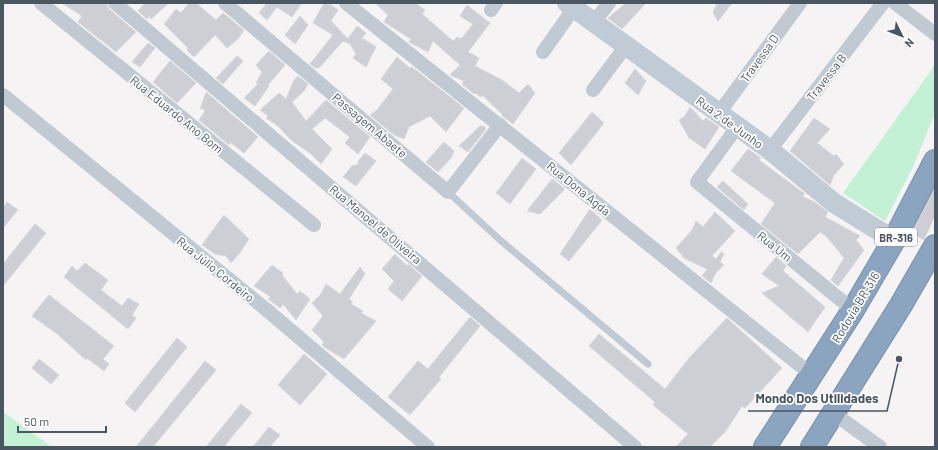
<svg xmlns="http://www.w3.org/2000/svg" width="938" height="450" font-family="Barlow,sans-serif">
<rect width="100%" height="100%" fill="#f5f3f3"/>
<g fill="#c3f1d5">
<path d="M935 65V113L913 167 885 221 843 193Z"/>
<path d="M3 412 52 447H3Z"/>
</g>
<g fill="#cdcfd5" stroke="#d7d9de">
<path d="M62 3H106L109 9 136 32 116 52 78 22 82 16Z"/>
<path d="M145 3H169L151 19 149 16 147 19 138 11Z"/>
<path d="M189 3H196L216 20 223 13 244 30 238 39 227 48 215 35 194 57 187 50 188 48 164 24 176 9 181 13Z"/>
<path d="M267 3H302L292 17 277 7 267 20 259 13Z"/>
<path d="M324 3 331 5 338 10 331 21 348 39 357 26 366 33 362 38 376 47 366 67 353 58 356 54 350 44 343 41 319 68 316 67V69L310 64 333 35 313 23Z"/>
<path d="M375 3H415L425 10 422 14 453 41 457 37 461 39 473 24 460 16 467 5 490 23 468 52 479 58 475 66 502 80 519 93 528 84 535 93 513 124 502 116 503 115 482 95 481 97 475 93 474 94 462 84 464 81 450 75 460 65 433 41 428 52 409 42 411 39 384 22 388 15Z"/>
<path d="M626 3H646L622 29 608 18Z"/>
<path d="M717 3H732L718 21 713 13Z"/>
<path d="M300 16 308 25 295 44 285 35Z"/>
<path d="M148 43 155 48 140 67 132 62Z"/>
<path d="M269 51 285 65 268 85 269 86 255 106 244 98 258 84 256 83 262 72 256 65Z"/>
<path d="M237 56 243 61 223 84 216 78Z"/>
<path d="M397 57 410 68 412 67 464 108 446 132 430 116 409 127 404 139 394 135 370 115 377 110 393 89 381 79Z"/>
<path d="M170 61 196 83 177 103 153 82Z"/>
<path d="M635 69 646 81 638 95 625 83Z"/>
<path d="M298 76 308 84 304 91 292 102 306 121 326 100 370 137 358 154 345 143 350 137 325 118 312 129 332 149 321 164 311 154 291 140 278 126 266 118 268 116 260 110 279 93 286 99 294 80Z"/>
<path d="M206 92 258 137 244 153 230 142 229 145 199 120 205 111 202 108 200 110Z"/>
<path d="M690 107 703 121 706 118 719 127 705 149 689 138 679 120 685 116Z"/>
<path d="M592 112 604 123 571 165 559 153Z"/>
<path d="M814 118 830 129 817 143 834 156 836 154 844 164 834 175 830 185 790 151Z"/>
<path d="M480 126H484L486 129 469 151 468 152 459 146Z"/>
<path d="M444 142 454 151 451 158 438 172 426 162Z"/>
<path d="M748 149 761 158 759 160 805 194 802 196 816 203 828 212 825 217 860 236 856 240 864 250 838 286 831 280 844 258 826 236 820 232 798 254 761 224 775 203 731 171Z"/>
<path d="M365 153 376 161 356 186 343 177 352 166 359 164 358 161Z"/>
<path d="M522 158 536 169 510 204 496 193Z"/>
<path d="M552 179 565 189 540 214 527 211Z"/>
<path d="M723 181 748 204 744 210 717 187Z"/>
<path d="M935 188V215L924 240 912 233Z"/>
<path d="M7 202 18 210 3 228V207Z"/>
<path d="M590 209 602 220 569 261 560 254Z"/>
<path d="M715 212 735 231 712 256 716 259 721 252 724 254 720 262 724 265 715 274 711 283 702 276 707 269 684 258 676 248 692 230 696 221 703 227Z"/>
<path d="M224 215 249 239 239 254 231 263 226 256 215 254 202 245Z"/>
<path d="M35 224 46 233 3 286V264Z"/>
<path d="M395 254 407 266 408 264 422 276 402 301 388 289 394 281 382 269Z"/>
<path d="M776 257 786 266 783 271 825 307 808 332 762 293 779 286 762 274Z"/>
<path d="M85 263 108 280 101 290 122 306 128 298 139 304 132 315 136 318 128 329 64 277 72 266 77 271Z"/>
<path d="M272 265 283 273 282 275 297 294 300 291 310 299 296 320 283 304 280 308 268 299 271 297 254 286Z"/>
<path d="M360 267 365 274 349 299 353 302 351 304 363 311 361 313 376 321 344 359 324 347 322 345 324 342 312 330 323 316 312 303 321 294 326 284 340 294Z"/>
<path d="M49 295 114 346 103 359 109 364 104 371 87 358 86 360 56 333 32 316Z"/>
<path d="M470 317 480 326 439 377 441 379 410 415 388 397 418 361 428 369Z"/>
<path d="M727 318 782 368 745 408 742 406 725 432 710 447H676L688 434 653 405 655 402 589 346 599 334 665 389 690 357Z"/>
<path d="M177 338 187 347 135 412 125 403Z"/>
<path d="M304 354 327 374 300 405 278 385Z"/>
<path d="M39 359 59 375 51 384 32 368Z"/>
<path d="M205 361 216 370 190 402 153 447H136Z"/>
<path d="M241 404 252 413 234 434 224 447H206Z"/>
<path d="M269 427 280 435 270 447H253Z"/>
</g>
<g fill="none" stroke-linecap="round" stroke-linejoin="round">
<defs>
<g id="highway">
<path d="M765 447 853 310 894 240 935 161"/>
<path d="M812 447 901 305 935 246"/>
</g>
</defs>
<use href="#highway" stroke="#7690ad" stroke-width="24"/>
<path stroke="#c1cad2" stroke-width="7" d="M448 192 500 240 648 364"/>
<g stroke="#c1cad2" stroke-width="14">
<path d="M41 3 314 225"/>
<path d="M115 3 635 447"/>
<path d="M225 3 448 192 500 125"/>
<path d="M346 3 812 375"/>
<path d="M895 3 935 34"/>
<path d="M491 10 496 3"/>
<path d="M594 22 609 3"/>
<path d="M543 52 574 8"/>
<path d="M593 90 626 46"/>
<path d="M3 95 268 311 428 447"/>
<path d="M719 113 800 3"/>
<path d="M737 127 697 182 853 310"/>
<path d="M770 150 883 3"/>
<path d="M833 413 880 447"/>
</g>
<path stroke="#c1cbd6" stroke-width="20" d="M567 3 770 150 834 203 894 240"/>
<use href="#highway" stroke="#8ba5c1" stroke-width="22"/>
</g>
<g text-anchor="middle" dominant-baseline="central" stroke-width="3.5" stroke-linejoin="round" paint-order="stroke">
<rect fill="#fff" stroke="#808990" stroke-width="1" x="875" y="228" width="42" height="18" rx="3"/>
<g font-size="11" font-weight="bold" fill="#4a5661">
<text x="896" y="237">BR-316</text>
</g>
<g font-size="12" fill="#4a5661" stroke="#fff">
<text transform="translate(759 58) rotate(-54)">Travessa D</text>
<text transform="translate(826 77) rotate(-52)">Travessa B</text>
<text transform="translate(177 114) rotate(39)">Rua Eduardo Ano Bom</text>
<text transform="translate(730 122) rotate(36)">Rua 2 de Junho</text>
<text transform="translate(370 125) rotate(40)">Passagem Abaete</text>
<text transform="translate(579 188) rotate(39)">Rua Dona Agda</text>
<text transform="translate(376 224) rotate(40)">Rua Manoel de Oliveira</text>
<text transform="translate(775 246) rotate(39)">Rua Um</text>
<text transform="translate(216 269) rotate(39)">Rua Júlio Cordeiro</text>
<text transform="translate(855 307) rotate(-59)">Rodovia BR-316</text>
</g>
</g>
<path fill="none" stroke="#4a5661" stroke-width="1.5" d="M899 359L887 411H748"/>
<circle fill="#4a5661" stroke="#fff" stroke-width="1.5" cx="899" cy="359" r="4"/>
<g font-size="13" text-anchor="middle" font-weight="bold" fill="#4a5661" stroke="#fff" stroke-width="3.5" stroke-linejoin="round" paint-order="stroke">
<text x="817" y="403">Mondo Dos Utilidades</text>
</g>
<rect width="938" height="450" fill="none" stroke="#4a5661" stroke-width="8"/>
<g transform="translate(902 36) rotate(133)" stroke="#ffffff" stroke-width="3" paint-order="stroke">
<path d="M0-3L7 15L0 10L-7 15Z" fill="#4a5661"/>
<text y="-6" font-size="11" font-weight="bold" text-anchor="middle" fill="#4a5661">N</text>
</g>
<path d="M18 426v6h88v-6" fill="none" stroke="#4a5661" stroke-width="2"/>
<text x="24" y="426" font-size="12" fill="#4a5661" stroke="#ffffff" stroke-width="3" paint-order="stroke">50 m</text>
</svg>
